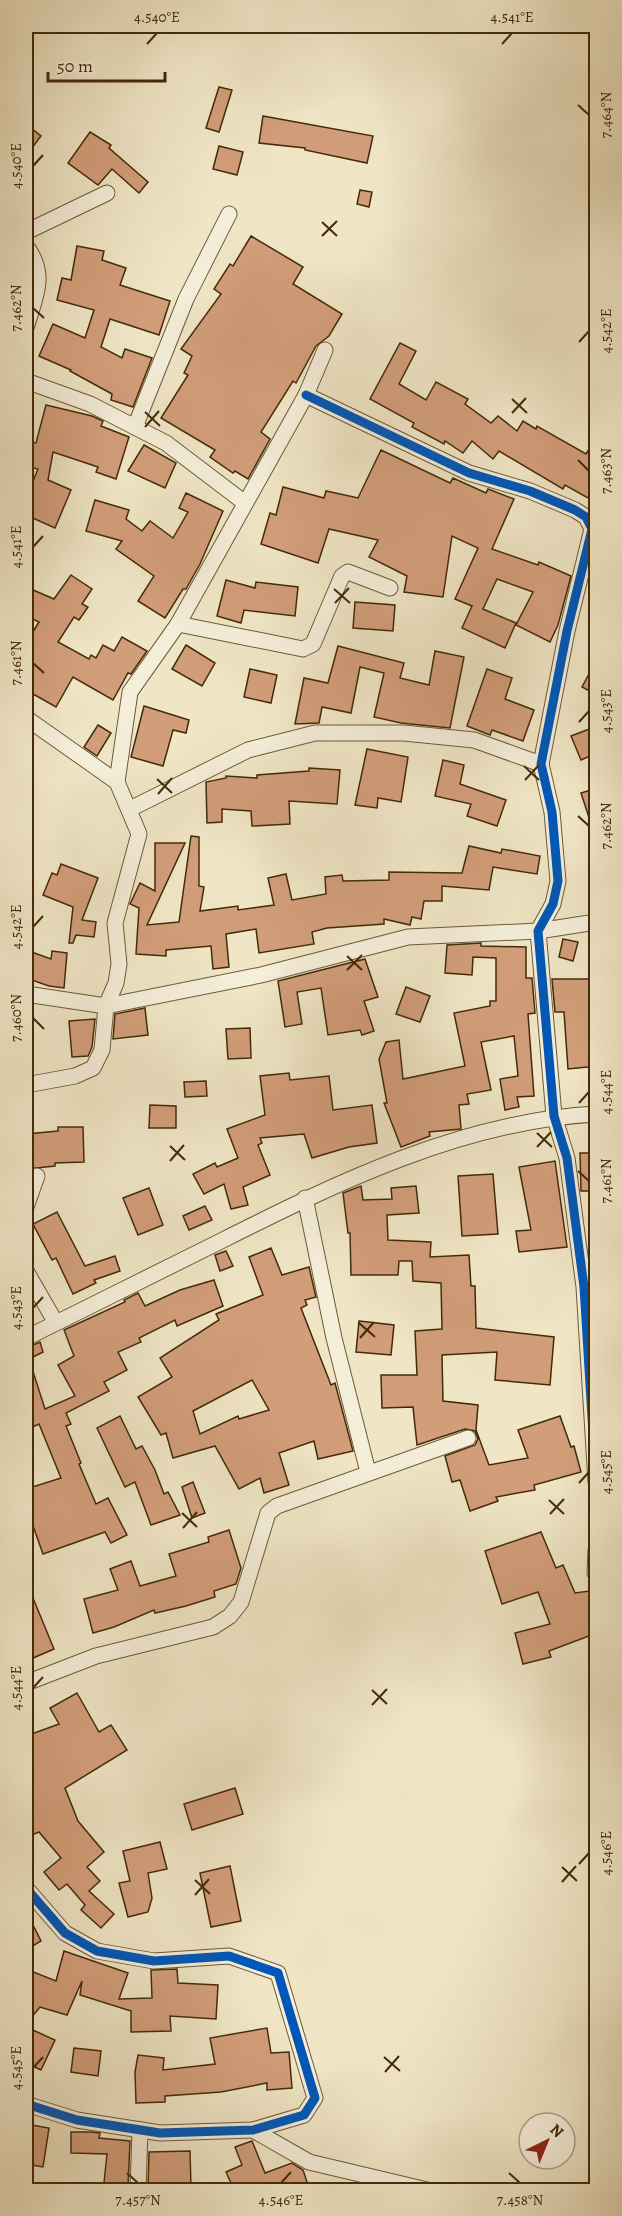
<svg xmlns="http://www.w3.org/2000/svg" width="622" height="2216" font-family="Alegreya,serif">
<rect width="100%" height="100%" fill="#f0e6c6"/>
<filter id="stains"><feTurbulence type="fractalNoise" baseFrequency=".00333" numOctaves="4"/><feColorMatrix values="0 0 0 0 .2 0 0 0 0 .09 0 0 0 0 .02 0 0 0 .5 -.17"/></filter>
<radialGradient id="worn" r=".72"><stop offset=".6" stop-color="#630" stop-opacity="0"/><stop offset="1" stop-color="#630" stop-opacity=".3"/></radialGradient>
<g fill="#d29e7a" stroke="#432a08" stroke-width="1.5" fill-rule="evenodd">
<path d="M219 87 232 90 219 132 206 128Z"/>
<path d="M263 116 373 136 367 163 305 150V148L259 143Z"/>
<path d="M26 124 41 136 26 156Z"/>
<path d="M90 132 111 145 109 148 148 182 139 193 112 169 98 185 68 163Z"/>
<path d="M219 146 243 152 237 175 213 169Z"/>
<path d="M360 190 372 192 369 207 357 204Z"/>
<path d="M251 236 303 267 293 284 342 314 329 336 316 346 296 383 293 381 261 432 270 439 248 479 235 471 233 473 210 457 215 450 161 418 188 375 184 373 192 356 181 349 221 294 214 289 230 264 233 266Z"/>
<path d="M77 246 104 251 102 260 126 268 120 285 170 301 159 335 110 319 101 347 122 358 125 349 152 358 133 407 111 400 112 394 70 371 71 370 39 356 53 324 85 338 94 310 57 300 62 278 71 280Z"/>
<path d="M400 343 416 351 399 384 426 400 436 382 468 399 465 404 491 423 498 416 517 431 523 421 536 429 537 426 586 454 597 436V503L565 485 563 489 499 451 493 459 472 441 463 453 445 441 444 444 412 427 414 423 370 399Z"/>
<path d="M46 405 92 416 103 421 101 426 129 437 116 479 96 472 98 467 53 452 48 480 71 490 55 528 26 515V498L38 469 26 466V441L36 443Z"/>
<path d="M144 445 176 463 165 488 128 471Z"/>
<path d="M381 450 450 483 453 478 486 493 488 489 514 499 492 549 538 565 539 562 571 576 558 625 550 642 516 625 533 592 497 579 483 609 516 623 505 648 462 628 472 606 455 599 478 548 452 536 443 597 404 592 407 576 369 557 378 540 329 529 318 563 261 544 270 513 276 515 283 487 324 498 326 491 358 498Z"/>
<path d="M186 493 223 511 200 564 186 589H183L165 618 138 601 154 576 116 549 122 541 86 531 95 500 129 510 126 519 142 531 150 521 173 538 188 512 179 508Z"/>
<path d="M71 575 92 589 82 604 88 607 79 620 74 617 58 642 89 659 91 655 96 658 103 645 114 651 122 637 147 651 131 674 128 673 113 700 73 677 56 707 26 690V643L39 622 26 616V587L54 599Z"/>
<path d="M226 580 255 588 256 582 298 587 295 616 244 610 241 623 217 616Z"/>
<path d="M355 602 395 605 393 631 353 628Z"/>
<path d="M186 645 215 663 202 686 172 669Z"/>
<path d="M338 646 404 663 400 678 429 685 435 651 464 657 450 728 401 723 374 717 384 673 360 667 351 713 322 707 319 723 295 724 304 678 328 683Z"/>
<path d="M597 659V695L582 687Z"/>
<path d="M250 669 277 675 271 703 244 697Z"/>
<path d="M487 669 512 678 505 699 534 710 523 741 492 730 490 735 467 726Z"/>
<path d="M144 706 189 720 186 733 173 730 163 766 131 757Z"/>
<path d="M98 725 111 733 97 756 84 747Z"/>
<path d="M597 726V753L581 760 571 736Z"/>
<path d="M367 749 408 757 401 802 378 798 377 808 355 805Z"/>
<path d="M443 760 464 765 460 784 506 800 497 826 467 816 471 804 435 796Z"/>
<path d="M309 768 340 770 337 804 289 801 290 824 252 826 251 811 222 809V822L207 823 206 782 226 778V776L257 778V775L309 771Z"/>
<path d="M597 788V833H594L581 793Z"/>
<path d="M191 836 199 837V886L204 887 200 911 238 906V910L274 905 268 878 286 874 292 900 326 894 325 877 342 875 343 881 389 880V872L462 873 469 846 501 853 502 849 540 856 537 874 493 867 489 890 442 886V901H424L421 919 412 917 410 925 384 919V924L327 928 312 932 314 944 259 953 256 929 226 934 229 967 213 969 211 946 166 950V956L136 954 139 908 130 904 140 883 155 891V843H185L147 925 179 922Z"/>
<path d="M61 864 98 878 82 920 96 922 94 937 76 935 73 943H69L73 907 43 895 52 873 57 875Z"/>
<path d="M563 939 578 942 573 961 559 957Z"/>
<path d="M481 943V946L526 947V978H532L535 1013 528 1014 534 1096 517 1097 519 1107 505 1110 500 1079 518 1076 514 1036 481 1042 491 1090 467 1094 469 1104 459 1105 461 1129 429 1132 430 1136 401 1147 384 1103H387L379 1059 386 1042 399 1040 403 1079 465 1066 454 1013 490 1006V1001H496V958L473 957 472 975 445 973 447 945Z"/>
<path d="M26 950 51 959 52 951 67 953 64 988 49 986 26 978Z"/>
<path d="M365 959 378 997 364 1001 374 1031 362 1035 360 1030 328 1035 321 988 297 992 302 1024 285 1027 278 981Z"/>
<path d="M552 979H596V1010H592L597 1066 568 1069 564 1012H555Z"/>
<path d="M406 987 430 996 420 1022 396 1014Z"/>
<path d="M145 1008 148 1035 113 1039 115 1014Z"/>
<path d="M95 1019 92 1047 88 1056 72 1057 69 1021Z"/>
<path d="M250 1028 251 1058 228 1059 226 1029Z"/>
<path d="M289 1073 290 1080 329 1076 333 1110 372 1105 377 1143 349 1147 312 1158 304 1134 260 1138 262 1143 258 1145 270 1175 243 1187 248 1205 231 1209 224 1184 204 1194 193 1174 215 1163 217 1167 238 1158 227 1129 265 1115 260 1076Z"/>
<path d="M206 1081 207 1096 185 1097 184 1082Z"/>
<path d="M150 1105 176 1106V1128H149Z"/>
<path d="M58 1127H83L84 1162 55 1163V1166L27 1169 26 1134 58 1131Z"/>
<path d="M580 1153H597V1191H581Z"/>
<path d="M555 1161 567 1247 519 1252 516 1231 531 1230 519 1167Z"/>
<path d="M493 1174 498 1234 462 1236 458 1176Z"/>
<path d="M361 1186 363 1200 392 1199 391 1188 416 1186 419 1213 387 1215 388 1240 431 1242 430 1257 469 1255 471 1286H475L476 1328 554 1337 550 1385 495 1380 497 1352 442 1355 443 1401 478 1405 476 1430 489 1465 528 1458 518 1430 560 1416 571 1447 574 1446 581 1472 534 1485 535 1490 496 1497 498 1501 470 1511 460 1480 452 1482 445 1456 475 1445 478 1439 475 1431 465 1429 417 1445 413 1407 382 1408 381 1375H417L415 1331 442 1329 441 1283 413 1281 412 1261H399L398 1275H351L350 1233H348L343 1193Z"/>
<path d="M149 1188 163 1225 138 1235 123 1198Z"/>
<path d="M205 1206 212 1220 189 1230 183 1216Z"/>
<path d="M57 1212 85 1266 115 1256 120 1271 94 1280 96 1283 73 1294 56 1258 52 1260 33 1224Z"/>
<path d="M271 1248 282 1275 309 1267 316 1297 305 1300 307 1305 301 1308 331 1385 335 1383 353 1451 318 1459 314 1441 279 1453 289 1485 264 1493 260 1478 239 1489 215 1446 173 1458 166 1433 161 1435 138 1397 172 1377 160 1358 219 1320 216 1314 263 1295 249 1257ZM252 1380 269 1410 239 1419 238 1416 200 1434 193 1411Z"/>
<path d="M226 1251 233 1266 220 1271 215 1255Z"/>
<path d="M214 1280 223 1306 177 1326 175 1320 139 1338 141 1342 118 1352 127 1370 104 1382 109 1391 66 1413 71 1424 66 1426 81 1463 79 1464 96 1504 108 1498 127 1535 111 1543 105 1532 43 1554 26 1506V1489L61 1478 39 1424 26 1430V1348L40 1342 43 1352 29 1359 45 1409 75 1396 58 1365 74 1356 64 1330 125 1302 124 1300 138 1293 145 1306 180 1290Z"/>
<path d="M359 1321 394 1325 391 1355 356 1352Z"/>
<path d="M120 1416 136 1449 142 1446 155 1470 164 1494 168 1492 180 1515 151 1525 135 1482 125 1487 97 1428Z"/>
<path d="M193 1482 205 1513 192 1518 182 1487Z"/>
<path d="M229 1530 241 1568 236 1584 214 1591 215 1597 186 1606 155 1613 154 1610 114 1627 93 1633 84 1599 118 1590 110 1569 131 1561 140 1586 176 1576 169 1554 209 1542 208 1537Z"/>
<path d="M541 1532 556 1568 563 1565 575 1593 597 1590V1633L549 1651 551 1657 523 1664 515 1633 550 1624 538 1592 502 1604 485 1551Z"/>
<path d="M26 1581 54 1649 26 1661Z"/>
<path d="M77 1693 99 1732 111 1725 127 1750 65 1788 78 1821 104 1852 87 1867 100 1881 89 1891 114 1914 101 1928 81 1910 85 1905 67 1884 59 1890 44 1872 61 1858 39 1832 32 1835 26 1818V1736L59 1724 50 1708Z"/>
<path d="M235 1788 243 1814 192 1830 184 1804Z"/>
<path d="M160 1842 167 1869 148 1873 152 1898 148 1912 128 1917 119 1883 130 1881 123 1851Z"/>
<path d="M230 1866 241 1921 211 1927 200 1873Z"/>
<path d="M26 1911 41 1941 26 1950Z"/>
<path d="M64 1951 128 1973 119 1999 152 1998 151 1970 177 1969 178 1983 218 1985 216 2019 170 2016 171 2031 131 2032V2011L80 1995 82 1981 67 2015 40 2007 26 2024V1969L56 1981Z"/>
<path d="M26 2027 55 2040 41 2070 26 2063Z"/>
<path d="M267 2028 271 2053 289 2052 292 2088 267 2090V2083L221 2092 165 2096V2102L136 2103 135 2072 138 2055 164 2058 163 2070 215 2064 210 2038Z"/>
<path d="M74 2048 101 2051 98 2076 71 2072Z"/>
<path d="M26 2124 49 2128 43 2167 26 2164Z"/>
<path d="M71 2132H91L100 2133 99 2138 130 2141 128 2186 104 2183 107 2154 71 2153Z"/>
<path d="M252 2141 265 2173 292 2163 303 2170 308 2185 295 2190H234L226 2172 242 2165 235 2147Z"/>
<path d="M190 2151 191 2187 148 2188 149 2152Z"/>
</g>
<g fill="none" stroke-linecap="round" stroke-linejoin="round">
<defs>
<g id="minor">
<path d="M26 232 107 193"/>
<path d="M26 246C48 275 35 297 26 328"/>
<path d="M26 381 90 404 166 443 245 503"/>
<path d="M306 395 469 473 530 491 575 510 586 517 592 529 567 631 541 764 552 812 558 881 553 904 538 931 554 1116 567 1158 584 1287 596 1482"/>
<path d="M135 427 186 299 229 214"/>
<path d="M178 624 303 649 313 644 342 576 348 572 390 588"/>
<path d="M26 718 117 782 139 834 115 923 119 964 116 983 106 1006 102 1050 93 1068 75 1076 26 1085"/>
<path d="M117 782 130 692 178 624 306 395 325 350"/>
<path d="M130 809 248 750 315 733H404L474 740 541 764"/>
<path d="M26 994 106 1006 261 975 408 937 538 931 596 922"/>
<path d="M305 1198 334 1338 368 1472"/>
<path d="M26 1207 37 1176"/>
<path d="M26 1271 56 1323"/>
<path d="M26 1338C91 1306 156 1273 221 1241 338 1182 464 1121 596 1114"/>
<path d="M595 1573 596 1550"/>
<path d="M26 1683 96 1656 213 1627 230 1616 241 1602 268 1513 277 1506 468 1438"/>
<path d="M26 1888 65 1933 97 1951 154 1961 229 1956 278 1973 315 2098 304 2115 253 2130 160 2133 77 2120 26 2104"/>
<path d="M253 2130 309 2162 427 2190"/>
<path d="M138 2190 140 2130"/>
</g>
</defs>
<use href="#minor" stroke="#6e5938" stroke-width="17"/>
<use href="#minor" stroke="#f5efda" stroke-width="15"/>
<defs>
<g id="cycleway">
<path d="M306 395 469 473 530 491 575 510 586 517 592 529 567 631 541 764 552 812 558 881 553 904 538 931 554 1116 567 1158 584 1287 596 1482"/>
<path d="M26 1888 65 1933 97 1951 154 1961 229 1956 278 1973 315 2098 304 2115 253 2130 160 2133 77 2120 26 2104"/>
</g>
</defs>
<use href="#cycleway" stroke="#f5efda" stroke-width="13"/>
<use href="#cycleway" stroke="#0057b8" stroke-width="9"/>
</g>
<path fill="none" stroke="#432a08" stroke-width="2" d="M147 44 157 33M502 44 512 33M578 105 589 115M33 166 43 155M322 222 337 236M322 236 337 221M33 308 44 318M579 342 589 331M512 399 527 413M145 412 160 426M512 413 526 398M145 427 159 411M578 460 589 471M33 547 43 536M334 589 350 603M335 603 349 588M33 663 44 673M579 722 589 711M524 766 539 780M157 779 172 793M525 780 539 765M158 794 172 778M578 816 589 826M33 927 43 916M347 956 362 970M347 970 362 955M33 1018 44 1029M579 1103 589 1092M537 1133 552 1147M170 1146 185 1160M537 1147 551 1132M170 1161 184 1145M578 1171 589 1181M33 1308 43 1297M359 1323 375 1337M360 1338 374 1322M579 1483 589 1472M549 1500 564 1514M182 1513 197 1527M550 1514 564 1499M183 1528 197 1512M33 1688 43 1677M372 1690 387 1704M372 1705 387 1689M579 1864 589 1853M562 1867 577 1881M195 1880 210 1894M562 1882 576 1866M195 1895 209 1879M384 2057 400 2071M33 2068 43 2057M385 2072 399 2056M127 2173 138 2183M509 2173 520 2183M281 2183 291 2172"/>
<rect width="622" height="2216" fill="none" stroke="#f0e6c6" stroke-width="66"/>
<g transform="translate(547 2141) rotate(43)"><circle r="28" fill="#f5efda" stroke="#aea086" stroke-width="1.5"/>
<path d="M0-4.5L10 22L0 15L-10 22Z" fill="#8f2418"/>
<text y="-9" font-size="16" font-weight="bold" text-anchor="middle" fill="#432a08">N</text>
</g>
<path d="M48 72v9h117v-9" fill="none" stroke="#432a08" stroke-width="3"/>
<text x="57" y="72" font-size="18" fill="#432a08" stroke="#f5efda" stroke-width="4.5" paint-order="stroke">50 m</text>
<rect x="33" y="33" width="556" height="2150" fill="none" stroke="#432a08" stroke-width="2"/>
<g font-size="15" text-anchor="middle" fill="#432a08">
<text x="157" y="22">4.540°E</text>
<text x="512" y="22">4.541°E</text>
<text transform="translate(606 115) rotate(-90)" y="5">7.464°N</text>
<text transform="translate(16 166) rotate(-90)" y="5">4.540°E</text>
<text transform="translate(16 308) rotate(-90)" y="5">7.462°N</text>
<text transform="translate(606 331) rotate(-90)" y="5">4.542°E</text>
<text transform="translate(606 471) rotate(-90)" y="5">7.463°N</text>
<text transform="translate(16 547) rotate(-90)" y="5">4.541°E</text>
<text transform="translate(16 663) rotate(-90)" y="5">7.461°N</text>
<text transform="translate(606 711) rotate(-90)" y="5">4.543°E</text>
<text transform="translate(606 826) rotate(-90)" y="5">7.462°N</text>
<text transform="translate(16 927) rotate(-90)" y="5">4.542°E</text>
<text transform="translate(16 1018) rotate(-90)" y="5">7.460°N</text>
<text transform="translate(606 1092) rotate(-90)" y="5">4.544°E</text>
<text transform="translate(606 1181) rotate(-90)" y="5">7.461°N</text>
<text transform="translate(16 1308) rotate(-90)" y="5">4.543°E</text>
<text transform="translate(606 1472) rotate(-90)" y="5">4.545°E</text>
<text transform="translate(16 1688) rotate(-90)" y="5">4.544°E</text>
<text transform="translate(606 1853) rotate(-90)" y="5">4.546°E</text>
<text transform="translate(16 2068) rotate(-90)" y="5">4.545°E</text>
<text x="138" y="2205">7.457°N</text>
<text x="281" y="2205">4.546°E</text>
<text x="520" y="2205">7.458°N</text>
</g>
<rect width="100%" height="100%" filter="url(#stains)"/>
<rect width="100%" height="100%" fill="url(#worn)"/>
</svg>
